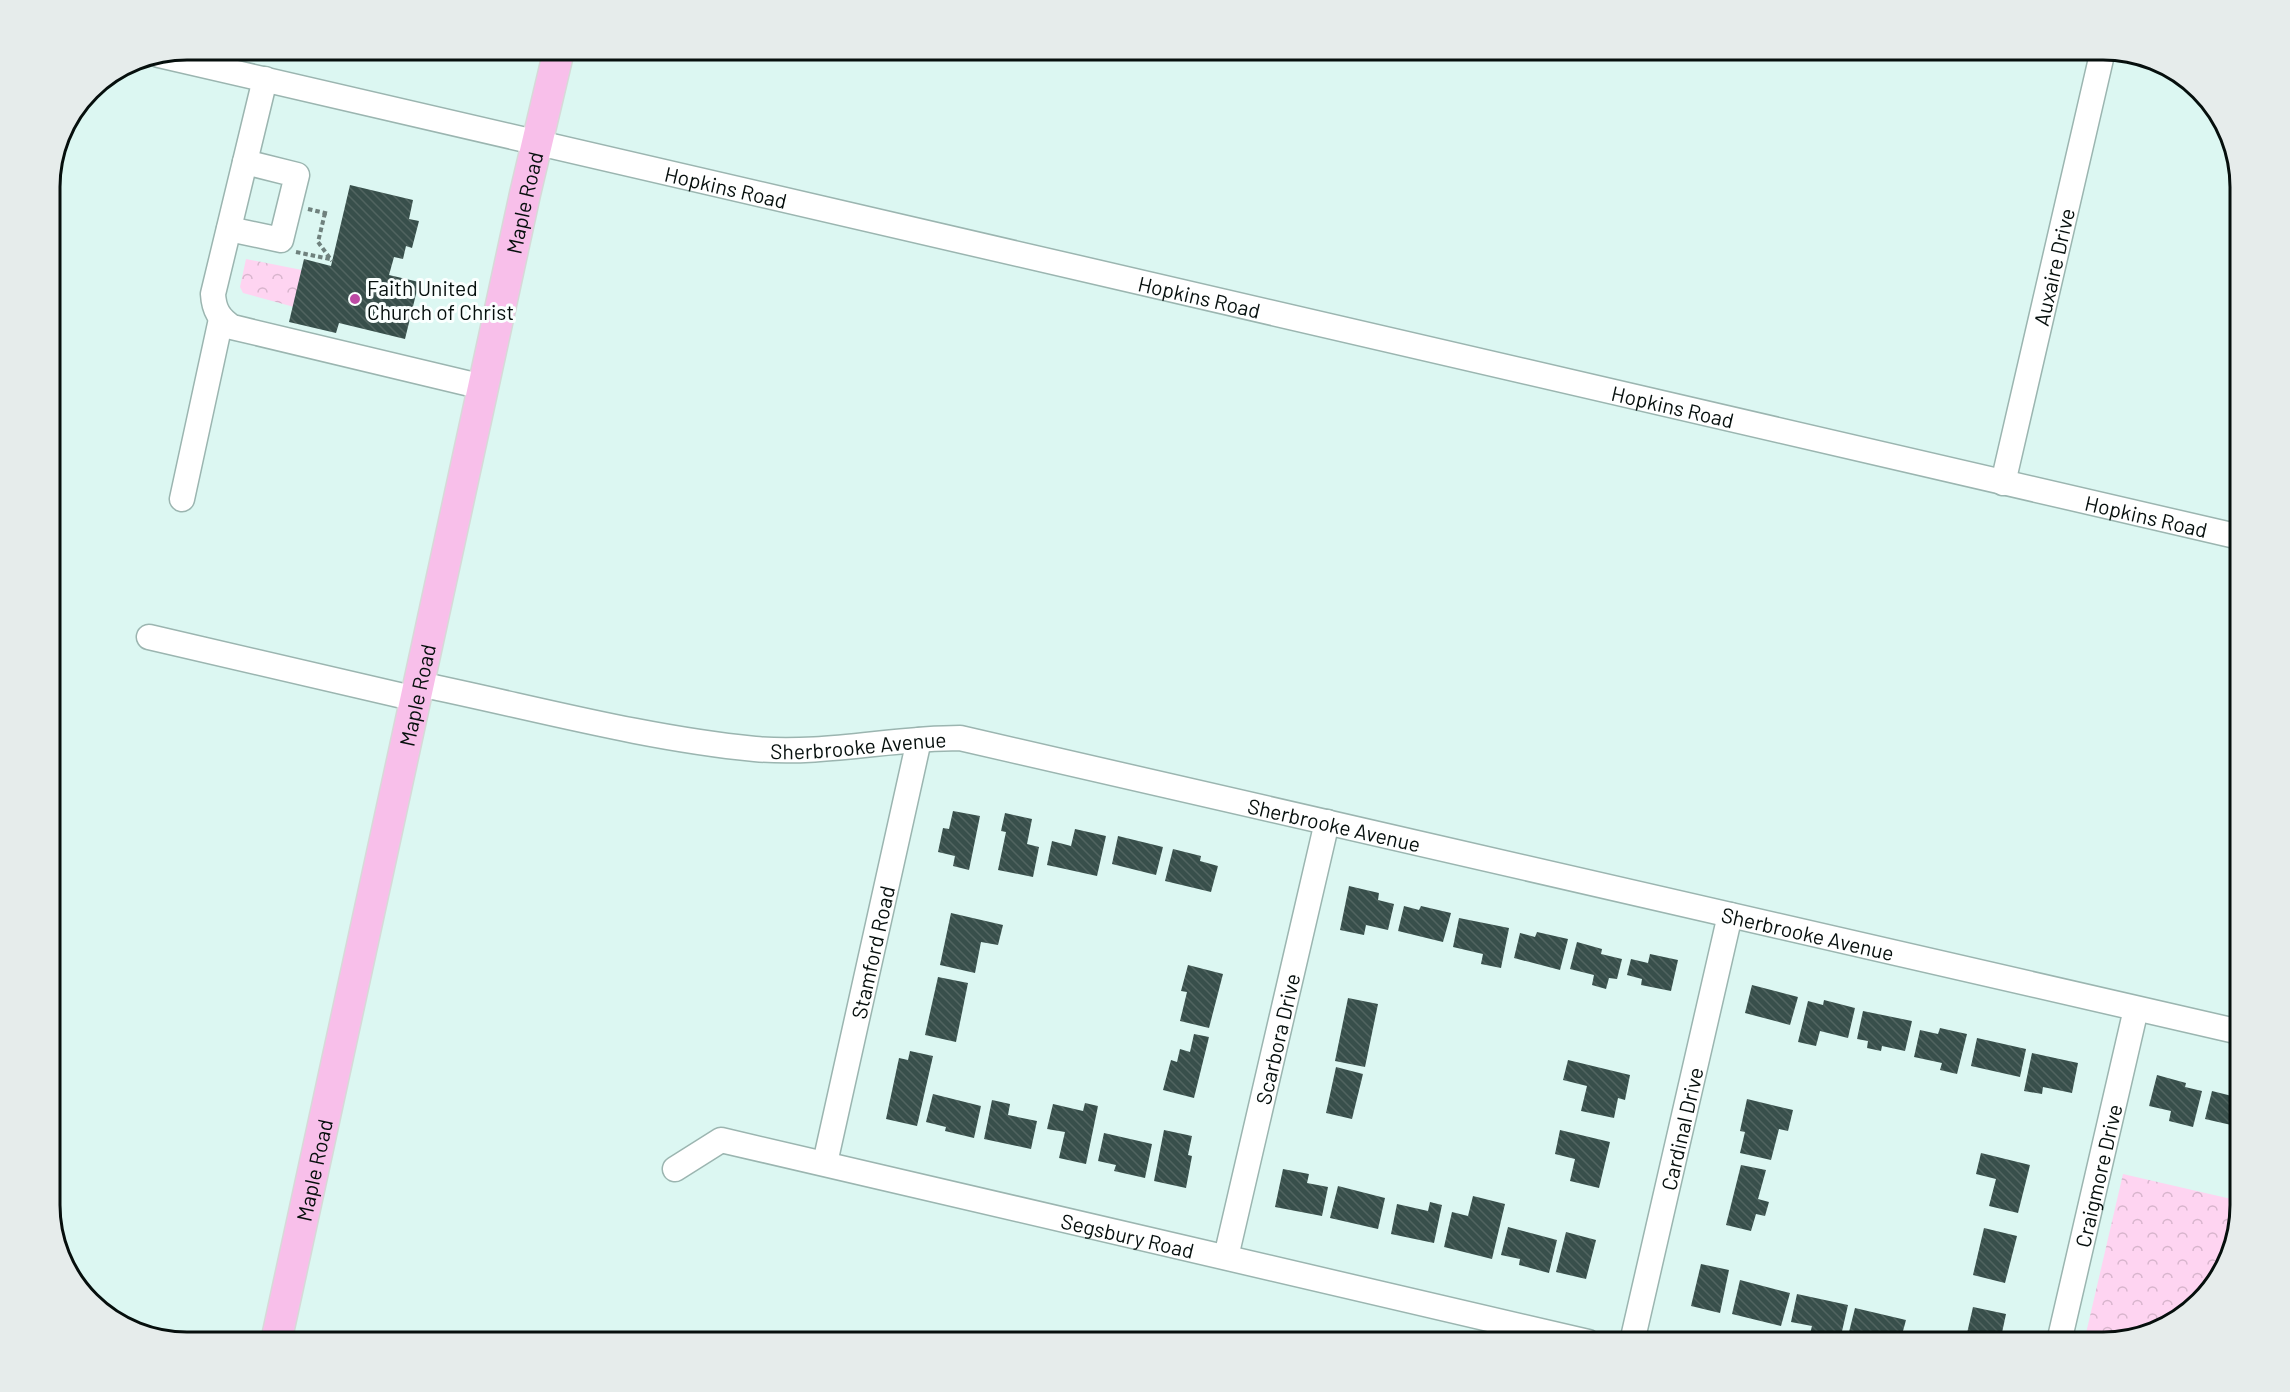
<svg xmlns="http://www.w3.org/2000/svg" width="2290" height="1392" font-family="Barlow,sans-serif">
<defs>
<pattern id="park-crowns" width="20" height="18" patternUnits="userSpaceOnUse" patternTransform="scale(1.5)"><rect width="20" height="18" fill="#fed4f1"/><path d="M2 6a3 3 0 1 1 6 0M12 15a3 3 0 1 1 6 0" fill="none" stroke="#d8b5cd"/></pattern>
<pattern id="building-back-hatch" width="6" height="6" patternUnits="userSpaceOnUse" patternTransform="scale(1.5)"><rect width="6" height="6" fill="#384f4b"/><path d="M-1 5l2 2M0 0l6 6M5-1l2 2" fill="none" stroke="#516460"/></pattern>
</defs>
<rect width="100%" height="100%" fill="#dcf7f2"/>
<g fill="url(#park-crowns)">
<path d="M246 259 302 270 294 307 243 293 240 287Z"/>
<path d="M2123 1174 2240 1201V1205L2222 1274 2172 1324 2103 1342H2084Z"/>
</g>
<g fill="url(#building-back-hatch)">
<path d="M350 185 413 200 409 219 419 221 412 248 406 246 403 259 394 257 389 275 419 282 405 339 339 323 336 333 289 322 304 259 331 266Z"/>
<path d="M953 811 980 816 969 870 953 866 955 856 938 852 943 828 949 829Z"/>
<path d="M1005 813 1032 819 1027 844 1039 847 1033 877 998 870 1006 832 1001 831Z"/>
<path d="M1075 829 1106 836 1097 876 1047 865 1052 841 1071 846Z"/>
<path d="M1118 836 1163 847 1156 875 1112 864Z"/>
<path d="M1173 849 1201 856 1200 861 1218 866 1211 892 1165 881Z"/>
<path d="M1349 886 1379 893 1378 900 1394 904 1388 930 1366 925 1364 935 1340 930Z"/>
<path d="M1404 906 1419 910 1421 906 1451 913 1443 942 1398 931Z"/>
<path d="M951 913 1003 925 998 945 981 942 975 973 940 965Z"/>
<path d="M1459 918 1509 928 1501 968 1481 964 1483 954 1453 947Z"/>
<path d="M1537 932 1568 939 1560 970 1514 958 1520 933 1535 937Z"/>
<path d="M1577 942 1602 949 1601 954 1622 959 1617 979 1609 978 1606 989 1592 985 1594 975 1570 969Z"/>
<path d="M1650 954 1678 960 1671 991 1641 985 1642 979 1627 975 1631 959 1648 963Z"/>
<path d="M1188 965 1223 974 1209 1028 1180 1021 1187 992 1181 991Z"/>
<path d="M938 977 968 983 956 1042 925 1035Z"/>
<path d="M1752 985 1798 997 1790 1025 1745 1013Z"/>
<path d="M1348 998 1378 1004 1365 1067 1335 1061Z"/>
<path d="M1824 1000 1855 1008 1848 1038 1820 1031 1816 1046 1798 1042 1808 1001 1823 1005Z"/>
<path d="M1863 1011 1912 1021 1905 1051 1882 1046 1881 1051 1867 1048 1868 1041 1857 1039Z"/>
<path d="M1940 1028 1967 1034 1957 1074 1940 1070 1942 1063 1914 1057 1920 1030 1938 1034Z"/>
<path d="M1194 1034 1209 1037 1194 1098 1163 1090 1171 1060 1177 1062 1180 1049 1190 1052Z"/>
<path d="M1977 1038 2026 1049 2020 1077 1971 1066Z"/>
<path d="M910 1051 933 1056 917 1126 886 1119 899 1058 908 1060Z"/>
<path d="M2032 1053 2078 1063 2072 1093 2043 1087 2042 1094 2024 1091Z"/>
<path d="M1568 1060 1630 1075 1625 1100 1618 1098 1614 1118 1581 1111 1587 1086 1563 1080Z"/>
<path d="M1336 1067 1363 1074 1352 1119 1326 1113Z"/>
<path d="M2157 1075 2186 1083 2185 1087 2202 1091 2193 1127 2169 1121 2171 1111 2149 1106Z"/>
<path d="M2212 1091 2240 1098V1127L2205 1119Z"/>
<path d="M933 1094 981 1106 974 1138 945 1131 946 1127 926 1122Z"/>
<path d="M1747 1099 1793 1110 1788 1131 1779 1129 1771 1160 1740 1153 1745 1132 1740 1131Z"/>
<path d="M992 1100 1010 1104 1008 1115 1037 1121 1031 1149 984 1139Z"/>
<path d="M1085 1103 1098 1106 1086 1164 1059 1158 1065 1132 1047 1129 1053 1104 1083 1111Z"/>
<path d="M1164 1130 1192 1136 1188 1155 1192 1156 1186 1188 1154 1181Z"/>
<path d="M1560 1130 1610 1142 1599 1188 1570 1181 1575 1159 1555 1154Z"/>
<path d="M1104 1133 1152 1144 1145 1178 1114 1171 1116 1165 1098 1161Z"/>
<path d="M1981 1153 2030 1165 2018 1213 1989 1206 1996 1179 1976 1174Z"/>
<path d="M1741 1165 1766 1170 1758 1199 1769 1202 1765 1216 1756 1214 1751 1231 1726 1225Z"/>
<path d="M1283 1169 1309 1174 1307 1183 1328 1187 1322 1216 1275 1207Z"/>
<path d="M1338 1186 1385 1198 1378 1229 1330 1218Z"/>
<path d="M1473 1196 1505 1204 1492 1259 1444 1247 1452 1212 1468 1216Z"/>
<path d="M1430 1202 1442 1205 1434 1243 1391 1234 1397 1204 1428 1211Z"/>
<path d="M1508 1227 1557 1240 1549 1273 1519 1265 1520 1259 1501 1255Z"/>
<path d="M1984 1228 2017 1236 2005 1283 1973 1275Z"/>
<path d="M1566 1232 1596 1240 1586 1279 1556 1272Z"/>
<path d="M1701 1264 1729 1270 1720 1313 1691 1306Z"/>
<path d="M1740 1280 1790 1293 1781 1326 1732 1314Z"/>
<path d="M1797 1294 1848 1305 1840 1340 1810 1334 1812 1326 1791 1322Z"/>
<path d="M1973 1307 2006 1314 2000 1342H1965Z"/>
<path d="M1855 1308 1906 1320 1900 1342H1869L1848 1336Z"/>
</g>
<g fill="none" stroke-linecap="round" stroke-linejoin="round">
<defs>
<g id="minor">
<path id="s1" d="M159 55 2240 537"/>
<path d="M265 79 213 294C214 310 219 318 232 327L483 387"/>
<path d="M229 229 281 240 297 175 245 162"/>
<path id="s2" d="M2003 483 2103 50"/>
<path d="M182 499 221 319"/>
<path d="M149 637 416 699"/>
<path id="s3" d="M419 684C531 707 642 738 755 749 824 755 892 738 960 738L2240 1032"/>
<path id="s4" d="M825 1163 919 740"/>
<path id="s5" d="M675 1169 721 1140 1588 1342"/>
<path id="s6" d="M1226 1257 1327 822"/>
<path id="s7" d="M1632 1342 1730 915"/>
<path id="s8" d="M2059 1342 2136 1009"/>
</g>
<g id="major">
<path id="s9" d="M276 1342 525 194 559 50"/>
</g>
</defs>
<use href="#minor" stroke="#9bb5b0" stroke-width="27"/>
<use href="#major" stroke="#d7d9d8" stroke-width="33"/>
<g stroke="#6f817d" stroke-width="4" stroke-dasharray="4.5 3" stroke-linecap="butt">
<path d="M308 209 329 214"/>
<path d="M325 213 318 242 332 261"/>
<path d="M296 252 330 259"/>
</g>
<use href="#minor" stroke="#fff" stroke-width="24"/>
<use href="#major" stroke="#f8bfea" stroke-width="30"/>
</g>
<circle fill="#bd4aa4" stroke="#fafffe" stroke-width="2" cx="355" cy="299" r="6"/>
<g text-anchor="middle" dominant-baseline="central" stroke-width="6" stroke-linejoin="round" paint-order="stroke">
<g font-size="21" fill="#060f0d" stroke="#fafffe">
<text stroke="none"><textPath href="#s1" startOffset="582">Hopkins Road</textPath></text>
<text stroke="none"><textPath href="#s9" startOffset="1166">Maple Road</textPath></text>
<text stroke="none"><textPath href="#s2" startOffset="222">Auxaire Drive</textPath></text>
<text stroke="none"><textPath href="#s1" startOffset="1068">Hopkins Road</textPath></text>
<text stroke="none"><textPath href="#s1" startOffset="1554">Hopkins Road</textPath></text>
<text stroke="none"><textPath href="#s1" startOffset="2040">Hopkins Road</textPath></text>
<text stroke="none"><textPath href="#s9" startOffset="662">Maple Road</textPath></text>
<text stroke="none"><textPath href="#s3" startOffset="446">Sherbrooke Avenue</textPath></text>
<text stroke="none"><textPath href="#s3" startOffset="932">Sherbrooke Avenue</textPath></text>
<text stroke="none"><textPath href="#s3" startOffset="1418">Sherbrooke Avenue</textPath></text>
<text stroke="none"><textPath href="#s4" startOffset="216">Stamford Road</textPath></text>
<text stroke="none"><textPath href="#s6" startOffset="224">Scarbora Drive</textPath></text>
<text stroke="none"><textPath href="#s7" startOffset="219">Cardinal Drive</textPath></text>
<text stroke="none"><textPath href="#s9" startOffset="176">Maple Road</textPath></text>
<text stroke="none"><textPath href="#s8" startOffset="171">Craigmore Drive</textPath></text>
<text stroke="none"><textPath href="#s5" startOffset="472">Segsbury Road</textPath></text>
</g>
<g font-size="21" fill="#060f0d" stroke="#fafffe" text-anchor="start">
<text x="367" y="287">Faith United<tspan x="367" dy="24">Church of Christ</tspan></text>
</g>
</g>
<path d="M0 0H2290V1392H0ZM187 60H2103A127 127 0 0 1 2230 187V1205A127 127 0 0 1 2103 1332H187A127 127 0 0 1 60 1205V187A127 127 0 0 1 187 60Z" fill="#e6eceb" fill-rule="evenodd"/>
<path fill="none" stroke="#060f0d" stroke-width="3" d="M187 60H2103A127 127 0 0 1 2230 187V1205A127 127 0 0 1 2103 1332H187A127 127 0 0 1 60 1205V187A127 127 0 0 1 187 60Z"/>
</svg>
